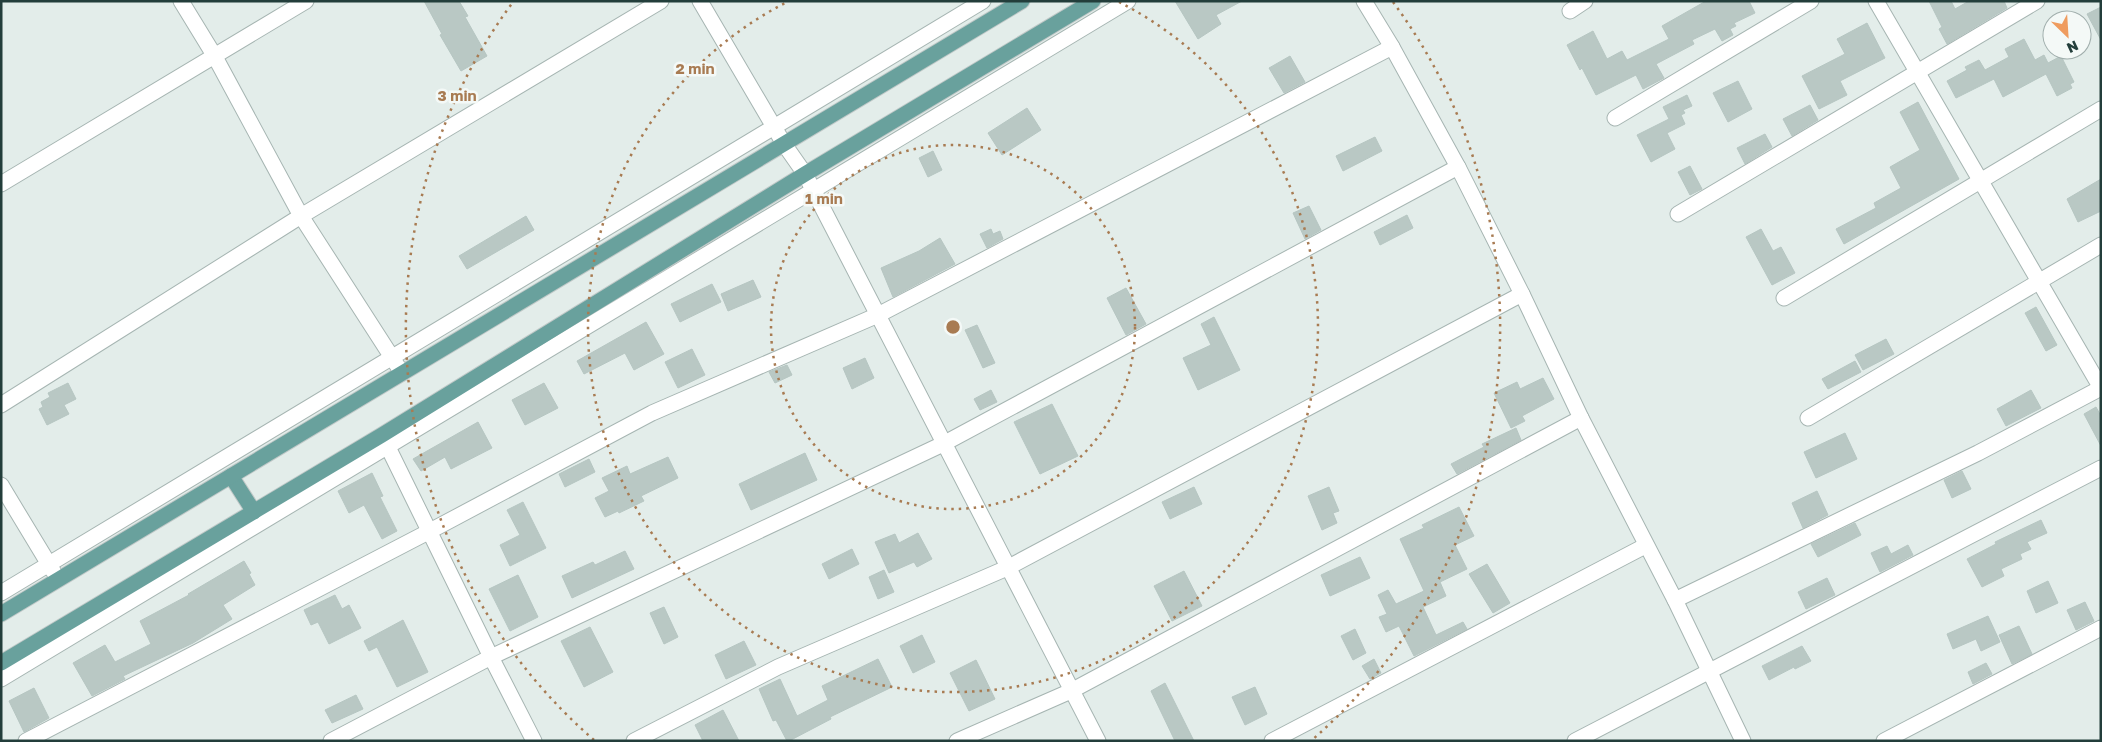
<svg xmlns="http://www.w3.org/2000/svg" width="2102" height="742" font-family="'Golos Text',sans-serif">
<rect width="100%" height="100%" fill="#e3edea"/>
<g fill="#b9c8c4" stroke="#b6c6c2">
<path d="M424 1H459L468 16 465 17 487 56 461 71 440 35 442 34Z"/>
<path d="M1175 1H1242L1216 15 1221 24 1198 39Z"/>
<path d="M1706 1H1749L1755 13 1734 23 1736 26 1730 29 1733 35 1722 41 1715 29 1692 40 1694 44 1656 64 1664 78 1643 89 1636 75 1596 95 1582 68 1580 70 1567 45 1593 31 1607 59 1622 51 1627 60 1669 39 1662 26Z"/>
<path d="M1929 1H1951L1955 9 1969 1H2004L2007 8 1947 44 1939 29 1942 27Z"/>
<path d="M2101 7V40L2087 14Z"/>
<path d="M1867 23 1885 58 1840 81 1847 95 1819 109 1802 76 1845 54 1837 39Z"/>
<path d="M2024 39 2035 60 2044 55 2048 63 2061 56 2074 82 2070 84 2072 88 2057 96 2046 74 2003 97 1994 79 1956 98 1947 81 1967 70 1965 67 1979 60 1985 70 2009 57 2005 49Z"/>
<path d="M1290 56 1305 82 1284 93 1269 68Z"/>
<path d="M1738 81 1752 109 1728 122 1713 93Z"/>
<path d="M1687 95 1692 106 1683 110 1685 113 1681 115 1685 124 1667 133 1675 149 1651 162 1637 135 1669 119 1663 107Z"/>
<path d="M1918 102 1959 179 1844 244 1836 229 1876 208 1874 203 1901 188 1890 167 1920 150 1900 112Z"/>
<path d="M1810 105 1818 120 1792 136 1783 119Z"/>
<path d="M1027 108 1041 130 1002 155 988 133Z"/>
<path d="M1765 134 1772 147 1745 164 1737 148Z"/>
<path d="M1375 137 1382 151 1343 171 1336 156Z"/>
<path d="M933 151 942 170 928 177 919 158Z"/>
<path d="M1690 166 1702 189 1690 195 1678 172Z"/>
<path d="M2101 179V211L2078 222 2067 199Z"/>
<path d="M1309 206 1321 230 1305 239 1293 213Z"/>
<path d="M1407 215 1413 228 1380 245 1374 232Z"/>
<path d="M526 216 534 230 467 269 459 256Z"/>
<path d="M991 229 993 234 1000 231 1003 239 987 248 980 234Z"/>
<path d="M1761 229 1773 251 1781 247 1795 273 1772 285 1746 237Z"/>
<path d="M940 238 955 264 893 297 881 268 919 251Z"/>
<path d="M753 280 761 297 728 311 721 294Z"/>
<path d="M712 284 721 302 680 322 671 304Z"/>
<path d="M1126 288 1146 324 1126 335 1107 298Z"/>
<path d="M2036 307 2057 345 2046 351 2025 313Z"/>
<path d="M1214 317 1240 370 1198 390 1183 358 1211 345 1201 324Z"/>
<path d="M646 322 664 354 634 370 625 353 584 374 577 361Z"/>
<path d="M977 325 995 363 983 368 965 330Z"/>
<path d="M1886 339 1894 354 1863 370 1855 355Z"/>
<path d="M692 349 705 375 678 388 665 362Z"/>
<path d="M865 358 874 378 852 389 843 368Z"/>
<path d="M1855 361 1861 372 1828 389 1822 379Z"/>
<path d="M787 365 792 375 775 383 769 372Z"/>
<path d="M1543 378 1554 399 1522 416 1525 421 1511 428 1494 393 1517 382 1520 389Z"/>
<path d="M68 383 76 399 64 405 69 414 47 425 39 409 43 407 41 402 50 397 48 393Z"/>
<path d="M544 383 558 408 525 425 512 400Z"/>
<path d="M991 390 997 402 980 410 974 399Z"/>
<path d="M2031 390 2041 408 2006 426 1997 409Z"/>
<path d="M1052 404 1078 456 1040 474 1014 422Z"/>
<path d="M2096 407 2101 416V446L2084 414Z"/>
<path d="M478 422 492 448 451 469 445 457 421 471 413 459Z"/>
<path d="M1516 428 1521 440 1457 474 1451 464 1484 447 1482 444Z"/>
<path d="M1845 433 1857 459 1816 478 1804 452Z"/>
<path d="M805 453 817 480 751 510 739 484Z"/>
<path d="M668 457 678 478 641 496 644 501 619 513 618 511 605 517 595 498 609 491 602 478 627 466 630 474Z"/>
<path d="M589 459 595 472 565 487 559 474Z"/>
<path d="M1962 471 1971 489 1952 498 1944 480Z"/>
<path d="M372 473 383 496 380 497 397 531 382 539 364 505 349 513 338 491Z"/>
<path d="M1194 487 1202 504 1170 519 1162 502Z"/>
<path d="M1329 487 1339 511 1333 513 1337 523 1322 530 1308 496Z"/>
<path d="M1817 491 1828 515 1803 528 1792 503Z"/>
<path d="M523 502 546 548 510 566 500 545 520 535 507 510Z"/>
<path d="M1459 507 1474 536 1455 545 1467 569 1440 582 1446 596 1423 607 1436 635 1463 622 1467 629 1414 656 1399 626 1386 632 1379 617 1387 614 1378 595 1388 590 1396 604 1424 591 1400 539 1424 528 1422 525Z"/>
<path d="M2041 520 2047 533 2027 542 2031 549 2020 554 2022 559 2001 569 2004 576 1982 587 1967 559 1996 544 1995 542Z"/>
<path d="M1855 523 1861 535 1818 557 1811 544Z"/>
<path d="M918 533 932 559 917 567 914 562 889 573 875 542 895 534 899 543Z"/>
<path d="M1908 545 1913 555 1880 572 1871 553 1887 546 1891 554Z"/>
<path d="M852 549 859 564 829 579 822 564Z"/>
<path d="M625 551 634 569 572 598 562 576 593 562 595 565Z"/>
<path d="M1360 557 1370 578 1330 596 1321 575Z"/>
<path d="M244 561 251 573 249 574 255 585 223 605 232 619 193 643 123 676 125 679 92 696 73 663 105 645 115 662 151 644 140 621 189 595 188 594Z"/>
<path d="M1487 564 1510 603 1493 613 1469 574Z"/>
<path d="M884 570 894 592 878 599 869 577Z"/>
<path d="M1184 571 1202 606 1172 621 1154 586Z"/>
<path d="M518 575 538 617 510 631 489 589Z"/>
<path d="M1827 578 1835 595 1806 609 1798 592Z"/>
<path d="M2048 581 2058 603 2036 613 2027 591Z"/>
<path d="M335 595 342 609 349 605 361 628 329 644 318 622 311 625 304 610Z"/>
<path d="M2085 602 2094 621 2076 630 2067 610Z"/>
<path d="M664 607 678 637 664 644 650 613Z"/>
<path d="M1988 616 2000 642 1981 651 1976 639 1953 649 1947 634Z"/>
<path d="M403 620 428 672 397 687 377 647 369 651 364 641Z"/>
<path d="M2019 626 2032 654 2012 664 1999 635Z"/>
<path d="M590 627 613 672 584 687 561 641Z"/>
<path d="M1355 629 1366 653 1353 660 1341 636Z"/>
<path d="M922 635 935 662 913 673 900 646Z"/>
<path d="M744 641 756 665 726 679 715 655Z"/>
<path d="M1802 646 1811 661 1795 669 1794 667 1769 680 1762 666Z"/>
<path d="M878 659 892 687 830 717 831 719 789 741H787L776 720 773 721 759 689 780 679 797 716 828 700 822 686Z"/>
<path d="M1374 659 1381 673 1370 679 1362 666Z"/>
<path d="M976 660 995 699 969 711 950 673Z"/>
<path d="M1986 663 1992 674 1973 684 1968 672Z"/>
<path d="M1165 683 1194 741H1175L1151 691Z"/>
<path d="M1255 687 1267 714 1245 725 1232 697Z"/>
<path d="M34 688 49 718 24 732 9 701Z"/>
<path d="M356 695 363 709 332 723 325 710Z"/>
<path d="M723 710 739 741H703L695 725Z"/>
</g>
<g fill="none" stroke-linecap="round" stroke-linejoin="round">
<defs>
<g id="minor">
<path d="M181 1 214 55 301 216 402 373"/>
<path d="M700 1 784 144 805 174 1098 741"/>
<path d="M1364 1 1392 47 1458 167 1522 294 1581 418 1675 600 1743 741"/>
<path d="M1876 1 2101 388"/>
<path d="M1570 11 1585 1"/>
<path d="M1615 118 1811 1"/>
<path d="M1 184 306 1"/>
<path d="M1678 214 2037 1"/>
<path d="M1784 298 2101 109"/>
<path d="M1 405 301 216 661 1"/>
<path d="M1808 418 2101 245"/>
<path d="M384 439 491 657 534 741"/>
<path d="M1 485 53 571"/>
<path d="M1 593 983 1"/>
<path d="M1675 600 1978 453 2101 388"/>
<path d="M1 679 1128 1"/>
<path d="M26 741 430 531 652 413 878 315 1392 47"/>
<path d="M331 741 491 657 943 444 1458 167"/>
<path d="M634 741 778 667 1007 568 1522 294"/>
<path d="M957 741 1071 691 1581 418"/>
<path d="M1272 741 1645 546"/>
<path d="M1575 741 2101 468"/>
<path d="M1884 741 2101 628"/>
</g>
<g id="major">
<path d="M231 476 254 512"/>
<path d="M1 614 1022 1"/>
<path d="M1 663 382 435 805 174 1093 1"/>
</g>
</defs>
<use href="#minor" stroke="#a6b5b2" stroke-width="17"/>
<use href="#major" stroke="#c1c9c8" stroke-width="17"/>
<use href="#minor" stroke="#fff" stroke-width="15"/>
<use href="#major" stroke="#69a19d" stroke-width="15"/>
</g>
<g fill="none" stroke="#a87b52" stroke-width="2.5" stroke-dasharray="2.5 5">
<circle cx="953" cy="327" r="182"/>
<path d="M1119 2A365 365 0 1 1 787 2"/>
<path d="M594 740A547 547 0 0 1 513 2M1393 2A547 547 0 0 1 1312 740"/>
</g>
<circle cx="953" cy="327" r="8" fill="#a87b52" stroke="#f4f9f7" stroke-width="2.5"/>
<g font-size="15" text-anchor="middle" font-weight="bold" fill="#a87b52" stroke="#f4f9f7" stroke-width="5" stroke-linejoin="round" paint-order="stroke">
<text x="695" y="74">2 min</text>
<text x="457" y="101">3 min</text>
<text x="824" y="204">1 min</text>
</g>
<rect width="2102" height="742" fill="none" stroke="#233e3b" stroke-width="5"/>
<g transform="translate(2067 35) rotate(155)"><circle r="24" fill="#f4f9f7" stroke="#a0aeac"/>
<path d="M0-4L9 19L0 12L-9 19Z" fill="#ef9c5f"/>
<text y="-8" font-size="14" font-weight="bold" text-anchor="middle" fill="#233e3b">N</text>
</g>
</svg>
